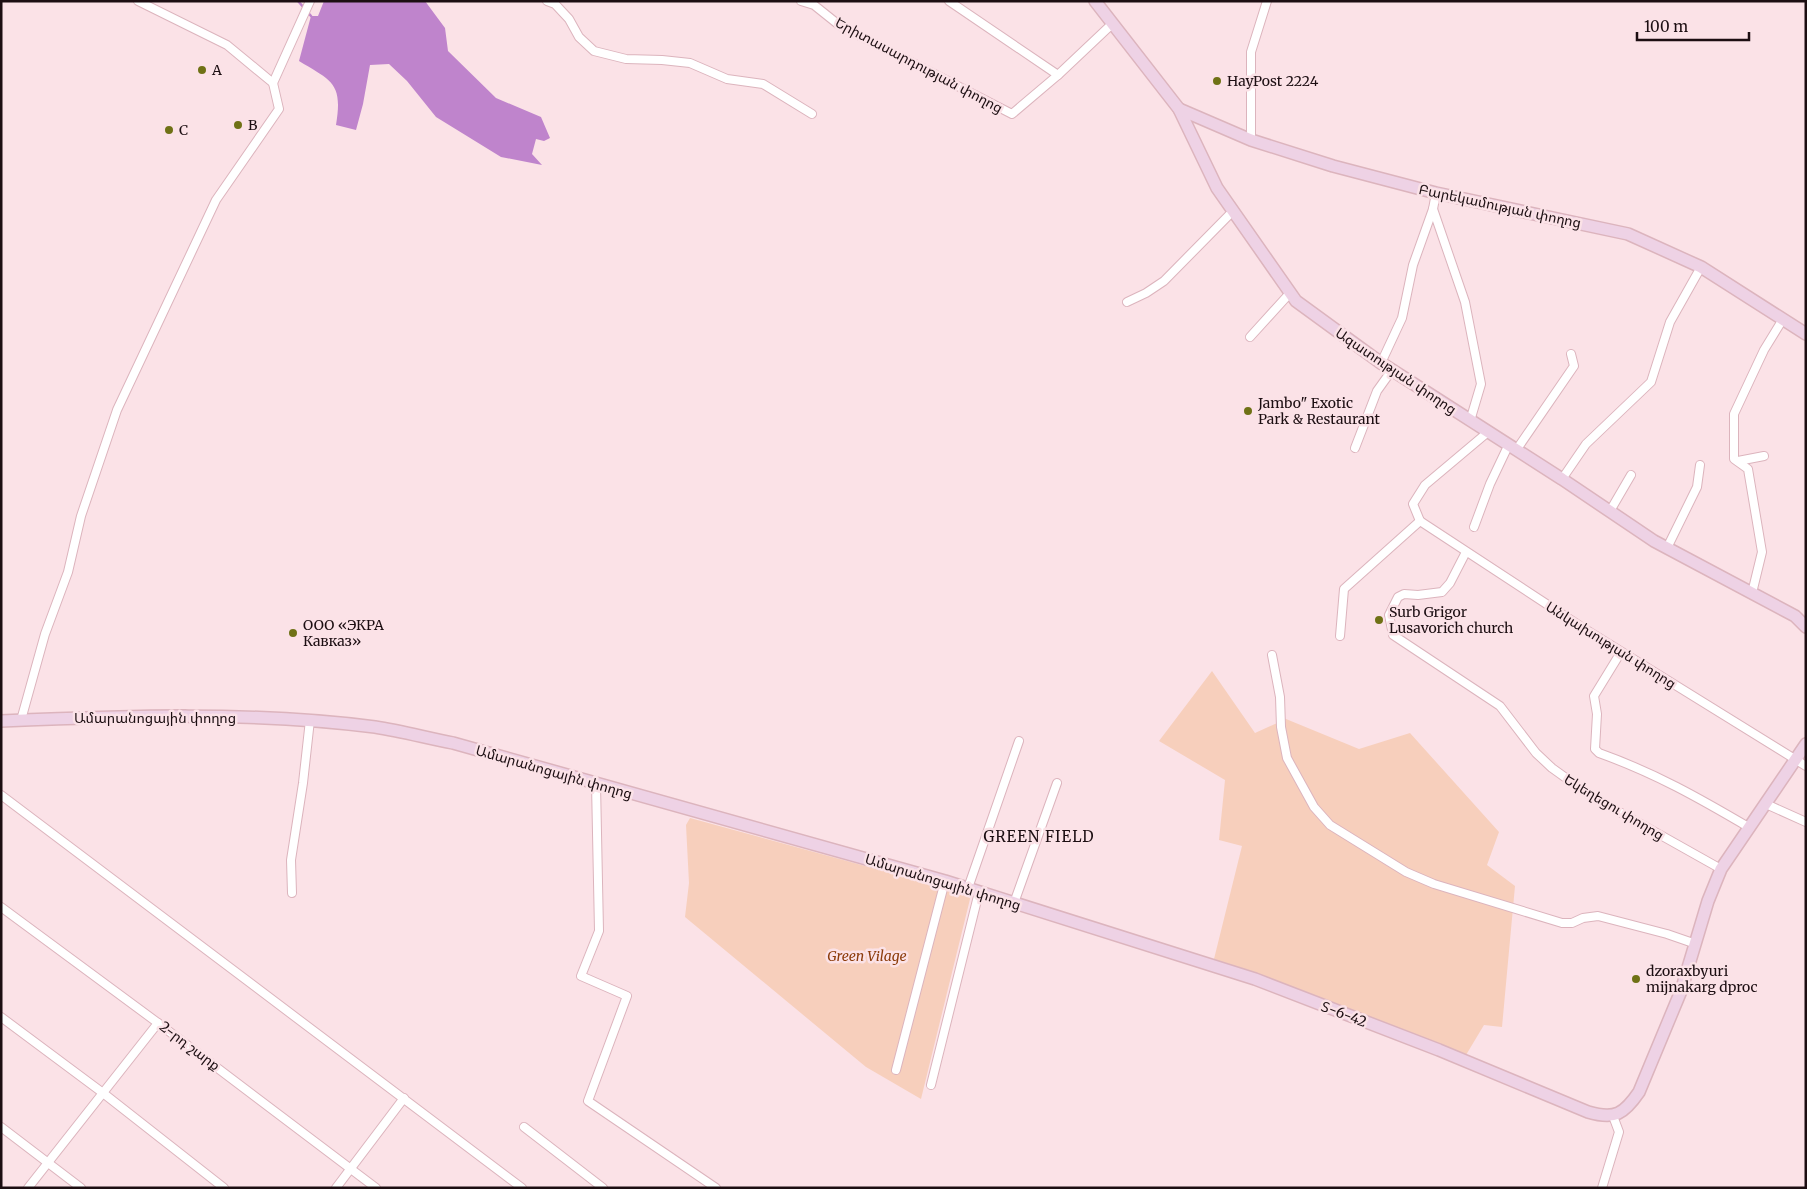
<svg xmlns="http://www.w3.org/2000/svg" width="1807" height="1189" font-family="Merriweather,'Noto Sans Armenian',serif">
<rect width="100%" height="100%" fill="#fbe2e7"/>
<g fill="#f7cfbc">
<path d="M1212 671 1255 733 1286 719 1359 749 1410 733 1499 832 1487 865 1515 886 1502 1027 1484 1025 1466 1055 1214 959 1242 846 1219 840 1225 780 1159 741Z"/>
<path d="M690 818 971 895 921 1099 866 1067 685 917 689 883 686 825Z"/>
</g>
<path fill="#bf84cc" d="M324 1H425L445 28 448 51 496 98 541 117 550 138 544 141 536 139 532 154 542 165 501 157 436 117 407 81 389 64 370 65 363 104 356 130 336 125C343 83 332 81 299 61L311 16H318Z"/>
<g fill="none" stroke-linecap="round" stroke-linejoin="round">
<path stroke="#bf84cc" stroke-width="2.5" d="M298 1 311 16"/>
<defs>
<g id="street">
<path d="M547 1 555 4 569 19 579 37 594 51 626 59 662 60 690 63 727 79 763 84 812 114"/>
<path d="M801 1 814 5 839 25 1012 114 1058 75 1112 24"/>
<path d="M949 1 1058 75"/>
<path d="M273 83 310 1"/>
<path d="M1251 140V52L1267 1"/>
<path d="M1433 209 1465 302 1481 384 1470 421"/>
<path d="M1127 302 1146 293 1164 281 1233 211"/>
<path d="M1250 337 1290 293"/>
<path d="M1381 363 1402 318 1413 265 1433 209 1436 193"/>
<path d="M1355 448 1377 391 1392 370"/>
<path d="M1517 449 1574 366 1571 354"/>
<path d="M1738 461 1764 456"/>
<path d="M1562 479 1586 444 1651 382 1670 322 1701 267"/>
<path d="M1610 511 1631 475"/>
<path d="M1420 521 1580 626 1806 766"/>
<path d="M1420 521 1413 504 1425 485 1488 432"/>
<path d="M1474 527 1490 484 1509 444"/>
<path d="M1667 548 1697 487 1700 465"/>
<path d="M1466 552 1450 583 1442 592 1418 595 1404 594 1398 597 1389 615 1393 635 1500 706 1536 753 1552 768 1591 796 1721 869"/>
<path d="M1752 593 1762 552 1748 469 1734 459V414L1764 350 1783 319"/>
<path d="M1340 636 1344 589 1420 521"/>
<path d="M1621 652 1594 696 1597 714 1595 749 1599 753C1655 773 1699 798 1750 828"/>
<path d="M1272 655 1280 697 1281 727 1287 758 1314 807 1330 825 1406 872 1434 884 1562 923H1572L1583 918 1598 916 1667 934 1696 944"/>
<path d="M21 720 45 634 68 572 81 516 117 410 216 200 279 109 273 83 227 45 138 1"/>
<path d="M596 784 599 931 581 976 627 996 588 1101 716 1188"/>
<path d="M1 795 522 1188"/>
<path d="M1766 804 1806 822"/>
<path d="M968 888 1019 741"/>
<path d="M292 893 291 860 303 783 310 720"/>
<path d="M1014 903 1057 783"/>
<path d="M1 907 158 1023 376 1188"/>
<path d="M1 1017 103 1093 224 1188"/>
<path d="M896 1070 945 881"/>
<path d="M931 1085 979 892"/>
<path d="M1 1127 81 1188"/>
<path d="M524 1127 603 1188"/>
<path d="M28 1188 158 1023"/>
<path d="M336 1188 404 1098"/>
<path d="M1602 1188 1619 1132 1613 1116"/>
</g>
<g id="secondary">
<path d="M1095 1 1179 109 1217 188 1296 301 1381 363 1562 479 1654 541 1795 616 1806 627"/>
<path d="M1179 109 1251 140 1333 166 1436 193 1628 234 1701 267 1806 334"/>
<path d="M1 721C126 716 251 711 375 727 401 731 427 738 453 743L945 881 1255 979 1439 1050 1588 1112C1615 1120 1624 1114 1639 1092L1681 991 1708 901 1721 869 1806 744"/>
</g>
</defs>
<use href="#street" stroke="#dcb4bd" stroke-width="10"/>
<use href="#secondary" stroke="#dcb4bd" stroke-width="14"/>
<use href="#street" stroke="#fff" stroke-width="8"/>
<use href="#secondary" stroke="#eed2e5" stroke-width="11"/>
</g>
<g fill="#6f7115" stroke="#fbe2e7" stroke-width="2">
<circle cx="202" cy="70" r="5"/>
<circle cx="1217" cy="81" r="5"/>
<circle cx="238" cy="125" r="5"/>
<circle cx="169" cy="130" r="5"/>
<circle cx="1248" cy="411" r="5"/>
<circle cx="1379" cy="620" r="5"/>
<circle cx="293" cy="633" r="5"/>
<circle cx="1636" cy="979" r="5"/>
</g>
<g text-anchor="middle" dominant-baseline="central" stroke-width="5" stroke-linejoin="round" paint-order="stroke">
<g font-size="14" fill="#1c0e12" stroke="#fbe2e7">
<text transform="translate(919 65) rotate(28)">Երիտասարդության փողոց</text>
<text transform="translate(1500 206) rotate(12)">Բարեկամության փողոց</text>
<text transform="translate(1396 371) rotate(34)">Ազատության փողոց</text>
<text transform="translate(1611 645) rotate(32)">Անկախության փողոց</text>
<text x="155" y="718">Ամարանոցային փողոց</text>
<text transform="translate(554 772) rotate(16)">Ամարանոցային փողոց</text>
<text transform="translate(1614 807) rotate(31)">Եկեղեցու փողոց</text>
<text transform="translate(943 882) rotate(17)">Ամարանոցային փողոց</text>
<text transform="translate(1344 1014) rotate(21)">Տ-6-42</text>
<text transform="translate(190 1046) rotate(37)">2-րդ շարք</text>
</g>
<g font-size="14" fill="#1c0e12" stroke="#fbe2e7" text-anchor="start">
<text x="212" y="70">A</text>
<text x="1227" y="81">HayPost 2224</text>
<text x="248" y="125">B</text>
<text x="179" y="130">C</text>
<text x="1258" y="403">Jambo" Exotic<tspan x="1258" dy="16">Park &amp; Restaurant</tspan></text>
<text x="1389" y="612">Surb Grigor<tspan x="1389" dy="16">Lusavorich church</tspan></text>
<text x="303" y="625">ООО «ЭКРА<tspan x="303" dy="16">Кавказ»</tspan></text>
<text x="1646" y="971">dzoraxbyuri<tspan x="1646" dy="16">mijnakarg dproc</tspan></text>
</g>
<g font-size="14" font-style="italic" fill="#8c3c0b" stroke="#fbe2e7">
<text x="867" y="956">Green Vilage</text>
</g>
<g font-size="15" letter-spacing="1" fill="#1c0e12" stroke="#fbe2e7">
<text x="1039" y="836">GREEN FIELD</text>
</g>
</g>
<rect width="1807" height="1189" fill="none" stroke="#1c0e12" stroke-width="5"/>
<path d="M1637 32v8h112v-8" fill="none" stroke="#1c0e12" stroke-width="2.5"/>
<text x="1644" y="32" font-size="15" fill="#1c0e12" stroke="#fbe2e7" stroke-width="4" paint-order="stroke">100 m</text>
</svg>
